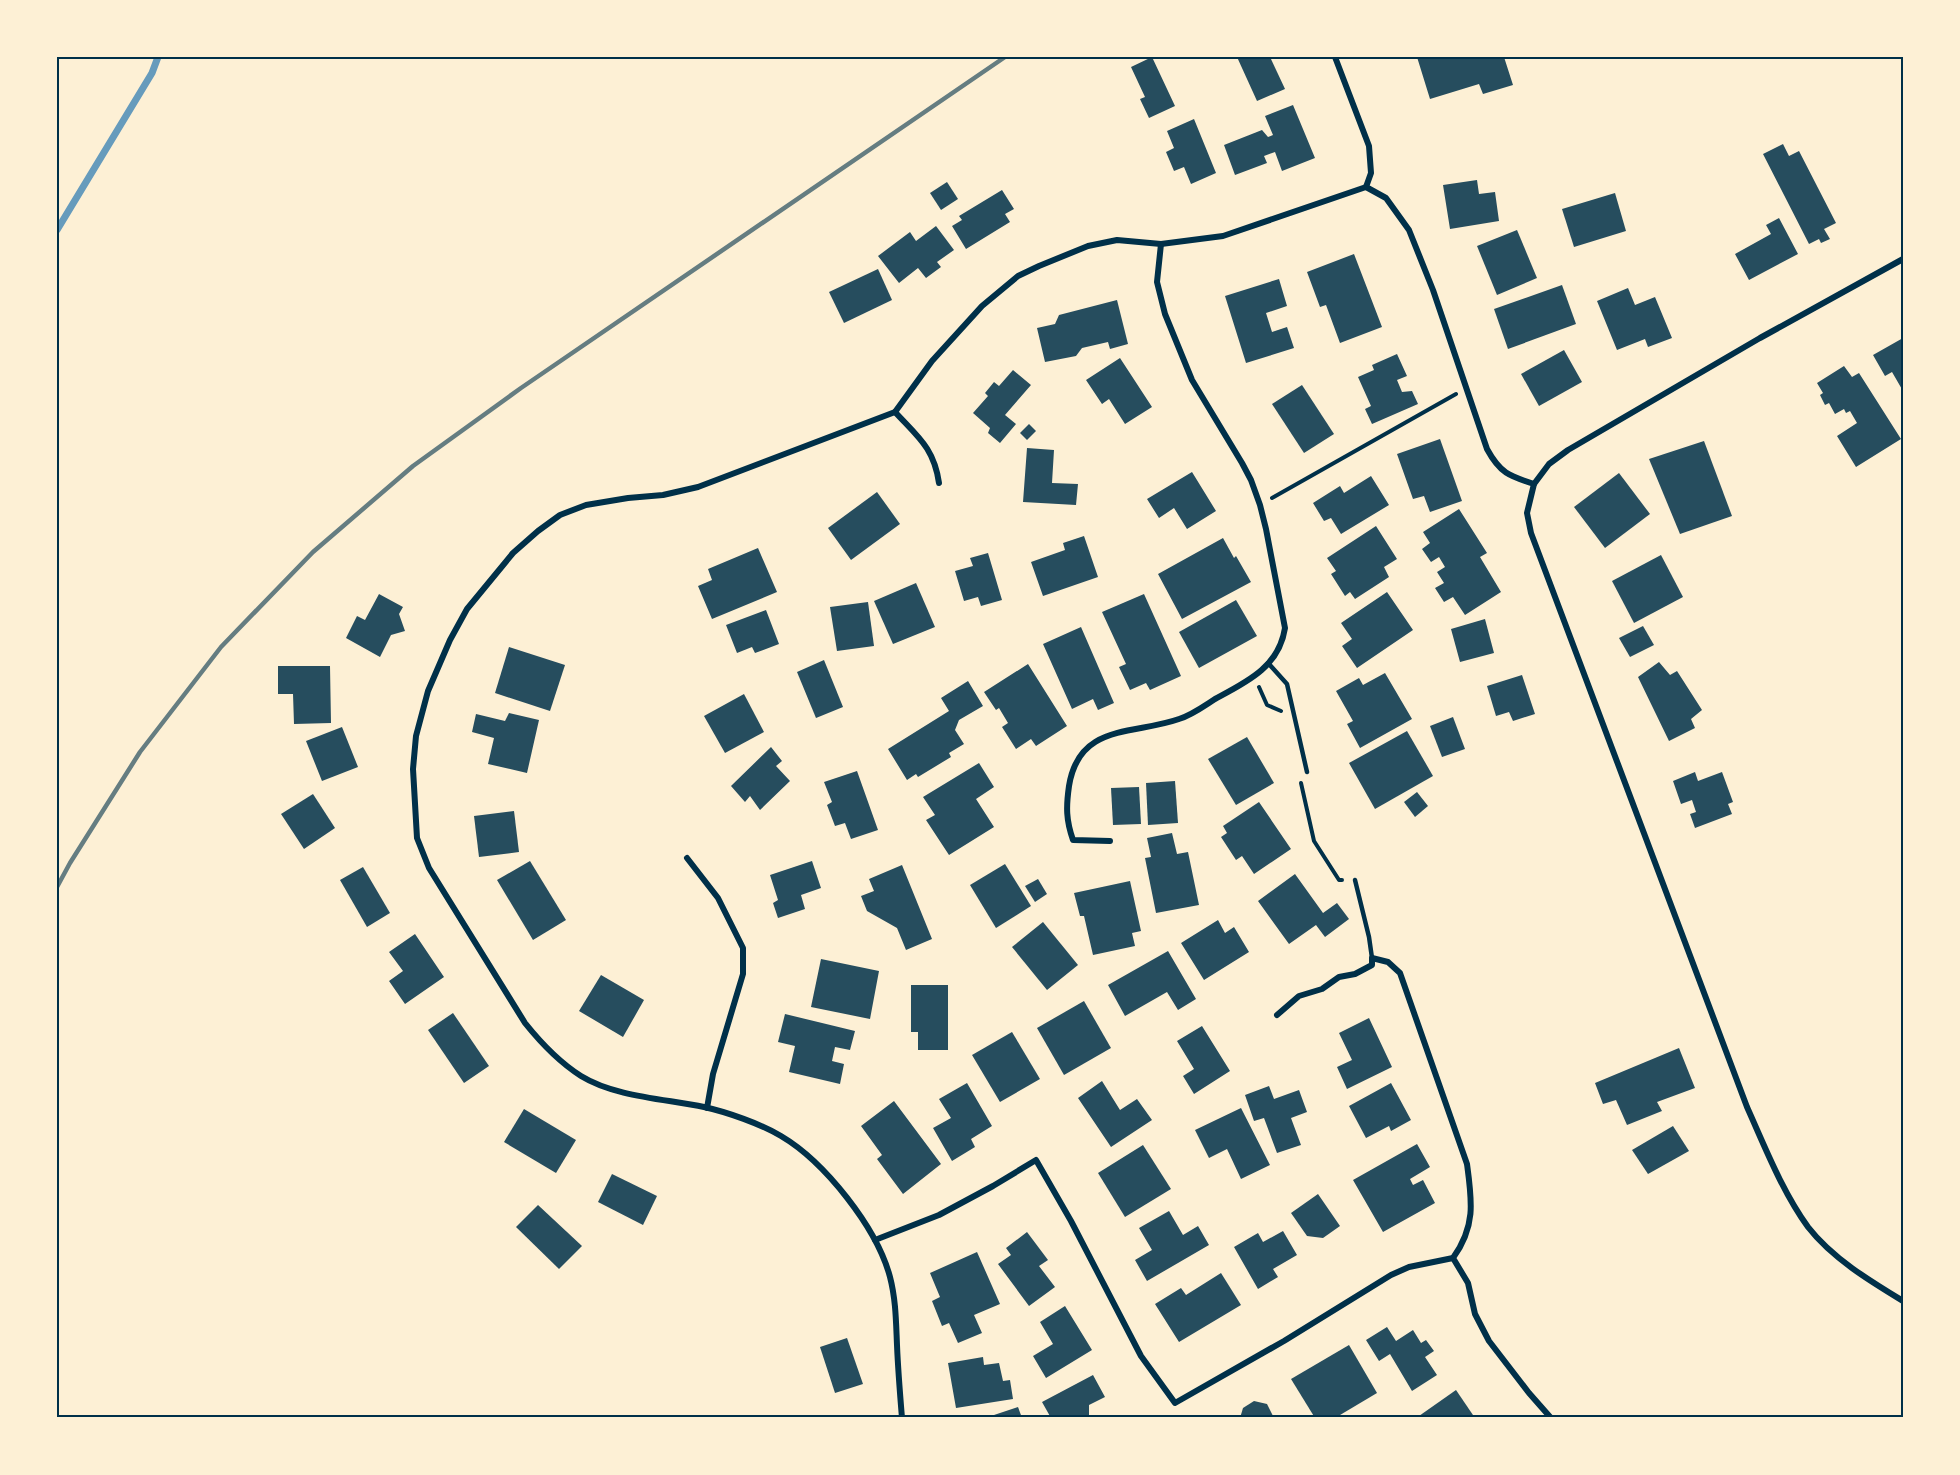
<svg xmlns="http://www.w3.org/2000/svg" width="1960" height="1475" font-family="Jost,sans-serif">
<rect width="100%" height="100%" fill="#fdf0d5"/>
<g fill="none" stroke-linecap="round" stroke-linejoin="round">
<path stroke="#669bbc" stroke-width="7" d="M57 230 152 73 158 57"/>
</g>
<g fill="#264d5e">
<path d="M1152 57 1175 106 1149 118 1140 99 1145 97 1131 67Z"/>
<path d="M1237 57H1270L1285 89 1257 101Z"/>
<path d="M1417 57H1504L1513 85 1483 94 1479 84 1430 99Z"/>
<path d="M1293 105 1315 158 1282 171 1275 152 1264 156 1267 163 1235 175 1224 145 1262 130 1268 137 1273 135 1265 116Z"/>
<path d="M1194 119 1216 173 1191 184 1184 167 1174 171 1166 152 1174 148 1167 131Z"/>
<path d="M1783 144 1789 156 1799 151 1836 223 1824 229 1830 239 1821 243 1819 239 1809 244 1763 154Z"/>
<path d="M1477 180 1479 194 1495 192 1499 221 1450 229 1443 185Z"/>
<path d="M947 182 958 199 941 210 930 193Z"/>
<path d="M1002 190 1014 209 1005 214 1010 222 966 249 952 226 962 220 959 216Z"/>
<path d="M1615 193 1626 231 1574 247 1562 209Z"/>
<path d="M1779 218 1798 254 1749 280 1735 254 1771 234 1766 225Z"/>
<path d="M936 226 954 250 937 262 941 267 926 278 918 268 899 283 878 256 910 232 916 241Z"/>
<path d="M1517 230 1537 278 1497 295 1477 246Z"/>
<path d="M1354 254 1382 327 1340 343 1326 305 1320 307 1307 272Z"/>
<path d="M878 269 892 300 844 323 829 292Z"/>
<path d="M1279 279 1287 306 1266 313 1272 332 1287 327 1294 348 1246 363 1225 296Z"/>
<path d="M1562 285 1576 324 1508 349 1494 309Z"/>
<path d="M1628 288 1635 305 1655 297 1672 338 1648 347 1645 339 1617 350 1597 301Z"/>
<path d="M1117 300 1128 344 1110 349 1108 342 1082 348 1076 356 1045 362 1037 328 1055 324 1059 315Z"/>
<path d="M1903 338V391L1892 372 1885 376 1873 355Z"/>
<path d="M1564 350 1582 382 1539 406 1521 374Z"/>
<path d="M1397 354 1407 376 1397 380 1402 392 1412 391 1418 404 1372 424 1365 409 1371 406 1358 377 1374 370 1372 365Z"/>
<path d="M1120 358 1152 407 1125 424 1109 399 1102 404 1086 380Z"/>
<path d="M1844 366 1852 377 1859 373 1901 439 1856 467 1837 436 1857 423 1850 411 1846 413 1844 409 1835 414 1829 403 1825 405 1820 395 1823 393 1817 383Z"/>
<path d="M1013 370 1031 385 1005 415 1016 424 1000 443 988 433 990 428 973 413 988 396 985 393 994 382 999 386Z"/>
<path d="M1302 385 1334 434 1304 453 1272 404Z"/>
<path d="M1029 424 1036 431 1027 440 1020 433Z"/>
<path d="M1440 439 1462 501 1430 512 1424 496 1413 499 1397 454Z"/>
<path d="M1704 441 1732 516 1680 534 1649 459Z"/>
<path d="M1027 448 1054 450 1052 483 1078 484 1076 505 1023 502Z"/>
<path d="M1192 472 1216 511 1187 529 1174 508 1159 518 1147 499Z"/>
<path d="M1619 473 1650 514 1605 548 1574 507Z"/>
<path d="M1371 476 1389 505 1341 534 1331 518 1324 521 1313 503 1340 486 1344 493Z"/>
<path d="M877 492 900 524 851 560 828 528Z"/>
<path d="M1459 509 1487 553 1480 557 1501 592 1465 615 1453 597 1444 602 1435 588 1444 583 1437 572 1445 567 1439 557 1431 562 1422 549 1430 543 1423 532Z"/>
<path d="M1376 526 1397 559 1384 567 1389 577 1355 599 1350 592 1345 596 1331 574 1336 571 1327 558Z"/>
<path d="M1084 536 1098 577 1043 596 1031 562 1065 550 1063 543Z"/>
<path d="M1223 538 1234 558 1236 556 1251 582 1182 619 1158 574Z"/>
<path d="M758 548 777 592 712 619 698 586 712 580 708 569Z"/>
<path d="M988 553 1002 600 981 606 978 597 964 601 955 571 973 566 970 558Z"/>
<path d="M1661 555 1683 597 1634 623 1612 581Z"/>
<path d="M916 583 935 627 893 644 874 601Z"/>
<path d="M1387 592 1413 630 1357 668 1342 646 1352 639 1341 623Z"/>
<path d="M379 594 403 607 399 614 405 631 391 635 380 657 346 638 357 616 365 620Z"/>
<path d="M1144 594 1181 676 1150 690 1146 683 1130 690 1119 667 1126 664 1102 612Z"/>
<path d="M1236 600 1257 636 1199 668 1179 632Z"/>
<path d="M868 602 874 646 837 651 830 607Z"/>
<path d="M766 610 779 644 755 653 752 647 737 653 726 625Z"/>
<path d="M1485 619 1494 653 1460 662 1451 629Z"/>
<path d="M1643 626 1654 645 1630 657 1619 638Z"/>
<path d="M1081 627 1114 703 1098 710 1093 699 1072 709 1043 644Z"/>
<path d="M509 647 565 665 550 711 495 693Z"/>
<path d="M824 660 843 707 816 718 797 672Z"/>
<path d="M1659 662 1670 675 1677 671 1702 710 1691 719 1695 728 1669 741 1638 677Z"/>
<path d="M1028 664 1067 726 1036 746 1031 739 1016 749 1002 727 1008 723 999 708 996 710 984 692Z"/>
<path d="M278 666H330L331 723 294 724 293 694H278Z"/>
<path d="M1385 673 1412 719 1360 748 1347 724 1353 721 1336 691 1359 678 1363 685Z"/>
<path d="M1522 675 1535 714 1513 721 1509 712 1496 716 1487 686Z"/>
<path d="M968 681 983 706 959 720 955 730 964 744 949 753 951 757 918 777 916 774 907 780 888 749 949 711 941 698Z"/>
<path d="M744 694 764 732 725 753 704 716Z"/>
<path d="M509 713 539 720 527 773 488 764 494 738 472 732 476 714 505 721Z"/>
<path d="M1453 717 1465 749 1442 757 1430 726Z"/>
<path d="M342 727 358 767 322 781 306 741Z"/>
<path d="M1407 731 1433 776 1375 809 1349 763Z"/>
<path d="M1247 737 1274 783 1236 805 1208 759Z"/>
<path d="M771 747 782 761 776 766 790 781 760 810 750 796 745 802 731 786Z"/>
<path d="M979 763 994 787 976 799 994 827 949 855 926 820 935 815 923 797Z"/>
<path d="M857 771 878 830 851 839 845 823 835 826 827 805 832 802 824 782Z"/>
<path d="M1695 772 1698 781 1722 772 1733 802 1728 804 1732 814 1695 828 1690 814 1696 812 1692 800 1681 804 1673 781Z"/>
<path d="M1175 781 1178 823 1148 825 1146 783Z"/>
<path d="M1139 787 1141 824 1113 825 1111 788Z"/>
<path d="M1417 792 1428 806 1415 817 1404 802Z"/>
<path d="M313 794 335 828 304 849 281 814Z"/>
<path d="M1259 802 1291 849 1254 874 1242 856 1236 860 1221 837 1227 833 1223 826Z"/>
<path d="M514 811 519 852 479 857 474 816Z"/>
<path d="M1172 833 1177 854 1188 852 1199 905 1156 913 1145 858 1151 857 1147 838Z"/>
<path d="M530 861 566 920 533 940 497 880Z"/>
<path d="M812 861 821 888 801 895 805 909 778 918 773 903 778 900 770 875Z"/>
<path d="M1005 864 1031 906 996 928 970 885Z"/>
<path d="M902 865 932 939 906 950 897 928 867 911 861 896 874 891 869 879Z"/>
<path d="M363 867 390 913 367 927 340 880Z"/>
<path d="M1295 874 1323 913 1337 903 1349 919 1325 937 1316 925 1289 944 1258 901Z"/>
<path d="M1038 879 1047 894 1035 902 1025 886Z"/>
<path d="M1130 881 1141 931 1132 933 1135 946 1093 955 1084 916H1080L1074 893Z"/>
<path d="M1218 920 1225 933 1234 927 1249 952 1204 980 1181 943Z"/>
<path d="M1043 922 1078 965 1047 990 1012 947Z"/>
<path d="M415 934 444 977 405 1004 389 981 403 971 389 952Z"/>
<path d="M1168 951 1196 999 1178 1010 1167 992 1125 1016 1108 985Z"/>
<path d="M821 959 879 971 870 1019 811 1007Z"/>
<path d="M601 975 644 1000 623 1037 579 1011Z"/>
<path d="M911 985H948V1050H918V1032H911Z"/>
<path d="M1084 1001 1111 1048 1064 1075 1037 1028Z"/>
<path d="M453 1013 489 1066 464 1083 428 1030Z"/>
<path d="M785 1014 855 1031 850 1050 835 1047 832 1061 844 1064 840 1084 789 1072 795 1046 778 1042Z"/>
<path d="M1369 1018 1392 1067 1347 1089 1337 1067 1352 1060 1339 1033Z"/>
<path d="M1202 1026 1230 1071 1194 1094 1183 1076 1194 1069 1177 1041Z"/>
<path d="M1012 1032 1040 1079 1000 1102 972 1055Z"/>
<path d="M1679 1048 1695 1088 1657 1102 1662 1111 1627 1125 1616 1100 1603 1104 1595 1083Z"/>
<path d="M1102 1081 1120 1110 1137 1099 1152 1120 1111 1147 1078 1098Z"/>
<path d="M967 1083 992 1126 971 1139 975 1147 952 1161 933 1128 951 1118 939 1099Z"/>
<path d="M1391 1083 1411 1120 1391 1131 1389 1126 1366 1138 1349 1106Z"/>
<path d="M1269 1086 1274 1099 1299 1090 1307 1112 1291 1118 1301 1145 1277 1153 1264 1118 1254 1121 1245 1095Z"/>
<path d="M894 1101 941 1164 903 1194 877 1159 882 1155 861 1126Z"/>
<path d="M1241 1108 1270 1165 1241 1179 1227 1149 1209 1158 1195 1130Z"/>
<path d="M524 1109 576 1140 556 1173 504 1142Z"/>
<path d="M1673 1126 1689 1151 1648 1174 1632 1150Z"/>
<path d="M1417 1144 1430 1167 1410 1179 1413 1185 1423 1180 1435 1203 1383 1232 1353 1180Z"/>
<path d="M1143 1145 1171 1189 1125 1217 1098 1173Z"/>
<path d="M612 1174 657 1196 643 1225 598 1202Z"/>
<path d="M1318 1194 1340 1226 1323 1238 1307 1236 1291 1213Z"/>
<path d="M538 1205 582 1246 559 1269 516 1227Z"/>
<path d="M1169 1211 1183 1235 1198 1226 1209 1245 1147 1281 1135 1260 1152 1250 1139 1228Z"/>
<path d="M1283 1231 1297 1255 1273 1269 1278 1277 1258 1289 1234 1247 1258 1233 1263 1242Z"/>
<path d="M1027 1232 1048 1260 1039 1266 1055 1287 1029 1306 998 1264 1011 1255 1006 1248Z"/>
<path d="M977 1252 1000 1304 974 1315 982 1333 958 1343 949 1323 942 1326 932 1301 940 1297 930 1273Z"/>
<path d="M1221 1273 1241 1305 1179 1342 1155 1304 1181 1288 1186 1295Z"/>
<path d="M1065 1306 1092 1350 1046 1378 1033 1356 1053 1344 1040 1322Z"/>
<path d="M1387 1327 1396 1341 1413 1330 1421 1343 1426 1340 1434 1351 1425 1357 1437 1375 1412 1391 1390 1354 1379 1361 1366 1340Z"/>
<path d="M847 1338 863 1384 835 1393 820 1347Z"/>
<path d="M1349 1345 1377 1393 1335 1418H1315L1291 1379Z"/>
<path d="M983 1357 984 1365 999 1363 1003 1381 1010 1380 1013 1399 956 1408 948 1363Z"/>
<path d="M1093 1375 1105 1397 1089 1405V1415L1094 1418H1051L1042 1402Z"/>
<path d="M1456 1390 1475 1418H1420L1419 1416Z"/>
<path d="M1254 1401 1267 1404 1274 1418H1240L1243 1408Z"/>
<path d="M1018 1407 1022 1418H985Z"/>
</g>
<g fill="none" stroke-linecap="round" stroke-linejoin="round">
<g stroke="#003049" stroke-width="4">
<path d="M1272 498 1456 394"/>
<path d="M1259 687 1267 705 1281 711"/>
<path d="M1301 783 1314 841 1339 880H1342"/>
</g>
<g stroke="#003049" stroke-width="4.5">
<path d="M1268 663 1287 684 1307 772"/>
<path d="M1355 880 1369 937 1372 958"/>
</g>
<g stroke="#003049" stroke-width="6">
<path d="M1335 57 1369 146 1371 173 1366 187 1386 198 1409 230 1433 290 1487 449C1500 473 1509 476 1534 484L1527 513 1531 533 1747 1107C1765 1147 1782 1191 1808 1227 1832 1258 1870 1281 1903 1301"/>
<path d="M895 412C918 437 934 448 939 483"/>
<path d="M1534 484 1549 464 1568 450 1760 338 1903 259"/>
<path d="M1110 841 1073 840C1066 820 1066 807 1069 786 1079 723 1134 735 1179 719 1192 715 1204 706 1215 699 1247 682 1279 667 1285 628L1266 529 1260 505 1251 480 1242 463 1192 380 1165 314 1157 282 1161 244"/>
<path d="M687 858 718 898 743 948V974L713 1074 707 1108"/>
<path d="M1277 1015 1299 996 1322 989 1339 977 1355 974 1372 965V958L1388 962 1400 973 1467 1164C1472 1201 1476 1226 1453 1258L1468 1283 1475 1314 1489 1341 1529 1393 1551 1418"/>
<path d="M875 1240 939 1215 993 1186 1036 1160 1071 1221 1141 1356 1175 1403 1284 1341 1391 1275 1409 1267 1453 1258"/>
<path d="M902 1418C900 1394 898 1370 897 1345 896 1323 896 1300 890 1277 877 1228 825 1162 781 1136 761 1124 727 1112 704 1107 666 1099 615 1097 581 1076 559 1062 541 1043 525 1023L429 868 417 838 413 769 416 736 428 691 450 640 467 609 513 553 538 531 560 515 586 505 628 498 663 495 698 487 895 412 932 361 982 306 1018 276 1039 266 1088 246 1117 240 1161 244 1223 236 1366 187"/>
</g>
<path stroke="#657d81" stroke-width="4.5" d="M57 887 70 863 140 752 221 647 313 552 413 466 521 388 1005 57"/>
</g>
<rect width="1960" height="1475" fill="none" stroke="#fdf0d5" stroke-width="117"/>
<rect x="58" y="58" width="1844" height="1358" fill="none" stroke="#003049" stroke-width="2"/>
</svg>
